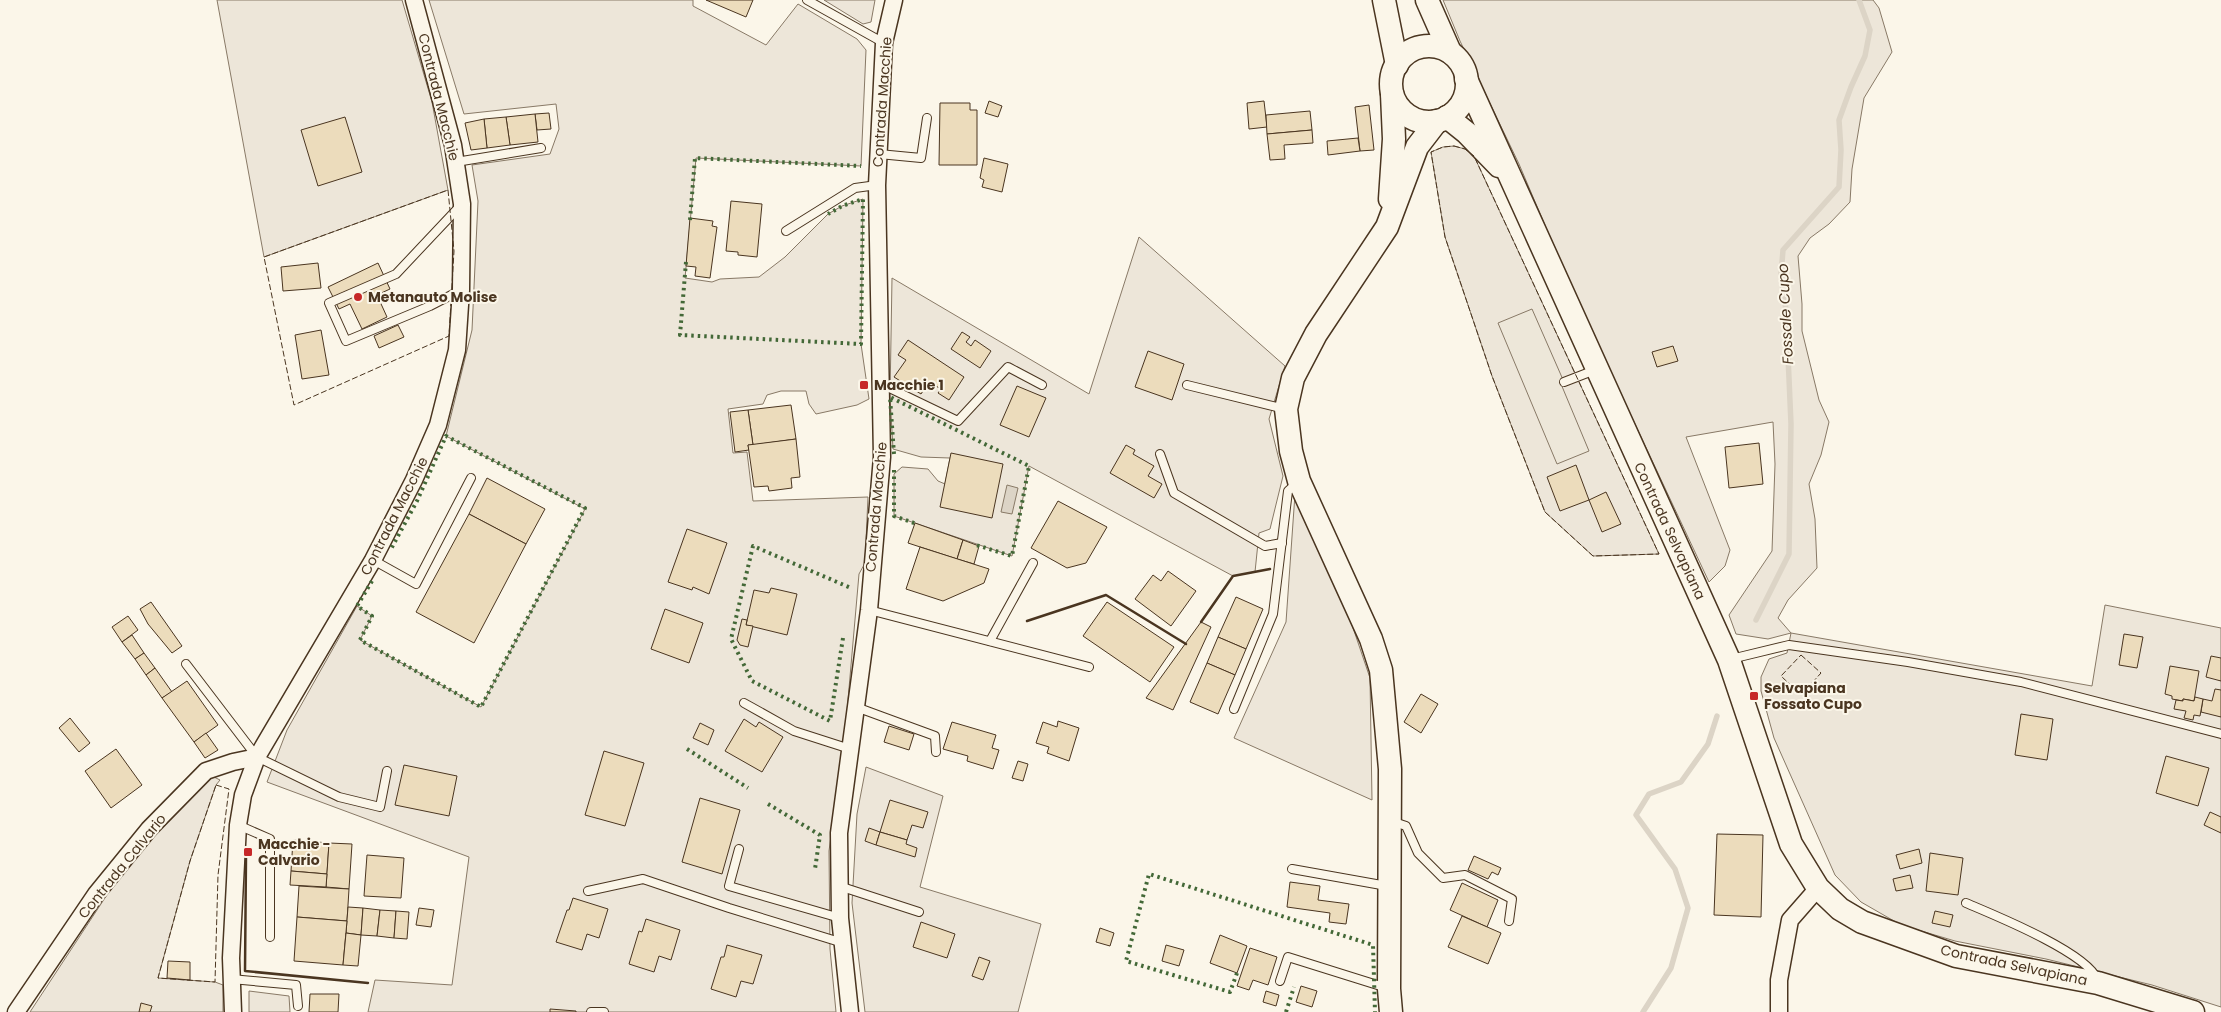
<svg xmlns="http://www.w3.org/2000/svg" width="2221" height="1012" font-family="Poppins,sans-serif">
<rect width="100%" height="100%" fill="#fbf6e9"/>
<g fill="#ede6d9" stroke="#887966">
<path d="M217 0H402L432 102 448 190 264 257Z"/>
<path d="M429 0H693V6L766 45 798 4 857 39 866 50 861 166 696 158 685 278 712 282 720 279 759 277 785 257 828 214 842 206 863 199 861 344 869 399 857 405 816 414 809 404 806 391H781L767 395 763 404 728 409 733 453 747 452 753 501 868 497 865 563 859 574 847 711 829 851 830 949 836 1012H368L375 980 452 985 469 857 267 782 287 730 357 606 372 616 360 640 481 707 585 509 446 436 472 330 478 201 472 165 550 154 559 129 556 104 464 114Z"/>
<path d="M824 0H875L871 22 863 24Z"/>
<path d="M1443 0H1873L1879 8 1892 52 1864 98 1852 169 1850 202 1829 224 1810 238 1798 256 1802 304V331L1819 400 1829 422 1821 455 1809 484 1815 519 1817 568 1788 600 1778 618 1791 633 2092 686 2105 605 2221 628V1007L2152 985 2046 959 1955 941 1901 925 1861 902 1835 875 1774 738 1761 691V677L1769 659 1787 653 1791 633 1768 639 1736 634 1729 615 1772 551 1775 464 1773 422 1686 437 1730 550 1725 566 1709 582 1575 296 1519 164 1460 41Z"/>
<path d="M1454 146 1465 149 1474 156 1659 554 1593 556 1545 512 1492 376 1445 237 1431 152 1443 147Z"/>
<path d="M1139 237 1285 366 1269 419 1283 476 1270 529 1259 533 1255 572 1233 576 1029 466 1012 556 894 516V474L902 467 928 469 938 481 945 484 950 458 921 457 893 449 890 397 892 278 1089 394Z"/>
<path d="M1295 494 1348 613 1370 678 1372 800 1234 738 1286 622Z"/>
<path d="M866 767 943 796 920 887 1041 924 1018 1012H865L852 903 857 814Z"/>
<path d="M214 777 220 780 216 785 190 861 158 978 215 982 223 985V1012H30L122 872 206 779Z"/>
<path d="M249 991 289 996 290 1012H249Z"/>
</g>
<path fill="#ede7d9" stroke="#887966" d="M1532 309 1564 382 1561 384 1589 451 1557 464 1498 323Z"/>
<path fill="#dcd4c6" stroke="#887966" d="M1007 485 1018 488 1012 514 1001 512Z"/>
<g fill="none" stroke-linecap="round" stroke-linejoin="round">
<g stroke="#dcd4c6" stroke-width="5.5">
<path d="M1756 620 1789 554 1791 424 1786 310 1781 275 1783 250 1839 187 1841 150 1839 120 1851 87 1865 56 1870 30 1859 0"/>
<path d="M1643 1012 1671 968 1688 908 1675 869 1636 815 1649 794 1681 782 1708 744 1717 716"/>
</g>
</g>
<g fill="#ecdcbc" stroke="#4a3520">
<path d="M706 0H753L746 17Z"/>
<path d="M989 101 1002 106 998 117 985 113Z"/>
<path d="M1264 101 1267 127 1249 129 1247 103Z"/>
<path d="M940 103H970V110H977V165H939Z"/>
<path d="M1369 105 1374 150 1360 151 1355 107Z"/>
<path d="M1310 111 1312 130 1267 134 1266 115Z"/>
<path d="M549 113 551 129 537 130 535 114Z"/>
<path d="M535 114 538 142 510 145 506 117Z"/>
<path d="M345 117 362 172 318 186 301 130Z"/>
<path d="M506 117 510 145 487 148 484 119Z"/>
<path d="M484 119 487 148 471 150 465 123Z"/>
<path d="M1312 130 1313 143 1284 145 1285 159 1270 160 1267 134Z"/>
<path d="M1358 138 1360 151 1328 155 1327 141Z"/>
<path d="M984 158 1008 164 1002 192 982 187 984 180 980 178Z"/>
<path d="M731 201 762 204 757 257 738 255V252L726 251Z"/>
<path d="M690 218 713 221 712 226 717 227 710 278 695 276 696 267 686 266Z"/>
<path d="M318 263 321 288 283 291 281 267Z"/>
<path d="M378 263 390 289 377 295 387 317 362 329 350 304 339 309 328 287Z"/>
<path d="M398 325 404 337 379 348 374 336Z"/>
<path d="M321 330 329 375 302 379 295 335Z"/>
<path d="M962 332 970 337 966 342 971 346 975 340 991 351 980 368 951 349Z"/>
<path d="M908 340 964 377 949 400 938 393 941 389 929 382 921 394 894 377 906 360 898 355Z"/>
<path d="M1673 346 1678 361 1657 367 1652 352Z"/>
<path d="M1148 351 1184 364 1172 400 1135 387Z"/>
<path d="M1017 386 1046 398 1029 437 1000 425Z"/>
<path d="M791 405 796 439 753 445 748 410Z"/>
<path d="M748 410 753 445H748L749 450 735 452 730 412Z"/>
<path d="M796 439 800 477 791 478 792 488 769 491 768 486 754 487 748 445Z"/>
<path d="M1759 443 1763 484 1729 488 1725 447Z"/>
<path d="M1126 445 1135 450 1133 454 1154 466 1148 476 1162 484 1154 498 1110 473Z"/>
<path d="M951 453 1003 464 992 518 940 507Z"/>
<path d="M1576 465 1589 500 1560 511 1547 477Z"/>
<path d="M487 478 545 509 526 544 469 514Z"/>
<path d="M1606 492 1621 524 1602 532 1589 500Z"/>
<path d="M1058 501 1107 527 1086 563 1067 568 1031 548Z"/>
<path d="M469 514 526 544 474 643 416 612Z"/>
<path d="M915 523 963 540 957 559 908 543Z"/>
<path d="M687 529 727 543 709 594 693 587 692 590 668 582Z"/>
<path d="M963 540 979 546 974 564 957 559Z"/>
<path d="M920 547 989 569 984 583 943 601 906 589Z"/>
<path d="M1168 571 1196 591 1171 626 1135 599 1153 575 1161 581Z"/>
<path d="M771 588 797 594 787 635 746 625 754 590 769 593Z"/>
<path d="M1236 597 1263 609 1246 649 1218 637Z"/>
<path d="M151 602 182 646 172 653 148 624 140 609Z"/>
<path d="M1107 602 1174 647 1150 682 1083 636Z"/>
<path d="M665 609 703 623 689 663 651 649Z"/>
<path d="M128 616 138 630 122 642 112 627Z"/>
<path d="M742 619 747 620 746 625 753 626 748 647 740 645 737 640Z"/>
<path d="M1201 622 1211 627 1173 710 1146 698Z"/>
<path d="M2124 634 2143 637 2137 668 2119 665Z"/>
<path d="M132 635 144 653 135 659 122 642Z"/>
<path d="M1218 637 1246 649 1235 675 1207 663Z"/>
<path d="M144 653 155 668 146 675 135 659Z"/>
<path d="M2211 656 2221 658V681L2206 677Z"/>
<path d="M1207 663 1235 675 1218 714 1190 702Z"/>
<path d="M2170 666 2199 671 2194 701 2183 699V701L2172 699V696L2165 694Z"/>
<path d="M155 668 172 692 162 698 146 675Z"/>
<path d="M187 681 218 725 194 742 162 698Z"/>
<path d="M2215 689 2221 690V717L2201 712 2203 699 2212 701Z"/>
<path d="M1421 694 1438 704 1421 733 1404 722Z"/>
<path d="M2195 697 2203 699 2200 716 2194 715 2193 720 2184 718 2186 711 2174 709 2176 700 2183 701V699L2194 701Z"/>
<path d="M2021 714 2053 719 2047 760 2015 755Z"/>
<path d="M70 718 90 743 79 752 59 728Z"/>
<path d="M744 719 756 727 759 722 783 737 762 772 725 751Z"/>
<path d="M1058 721 1079 728 1069 761 1047 753 1049 747 1036 743 1043 722 1057 727Z"/>
<path d="M952 722 996 735 992 748 999 750 993 769 967 761 968 756 943 749Z"/>
<path d="M700 723 714 730 708 745 693 738Z"/>
<path d="M889 726 914 734 909 750 884 742Z"/>
<path d="M206 733 218 750 205 758 194 742Z"/>
<path d="M116 749 142 785 111 808 85 771Z"/>
<path d="M604 751 644 763 625 826 585 815Z"/>
<path d="M2166 756 2209 768 2198 806 2156 793Z"/>
<path d="M1018 761 1028 764 1023 781 1012 778Z"/>
<path d="M404 765 457 776 449 816 395 805Z"/>
<path d="M700 798 740 810 722 874 682 862Z"/>
<path d="M890 800 928 812 923 828 912 825 907 840 880 832Z"/>
<path d="M2210 812 2221 817V833L2204 825Z"/>
<path d="M869 828 880 832 876 845 865 841Z"/>
<path d="M880 832 907 840 906 844 917 848 915 857 876 845Z"/>
<path d="M1717 834 1763 835 1761 917 1714 915Z"/>
<path d="M293 840 329 843 327 874 291 871Z"/>
<path d="M329 843 352 844 349 889 326 887Z"/>
<path d="M1919 849 1922 863 1900 869 1896 855Z"/>
<path d="M1930 853 1963 858 1958 895 1926 891Z"/>
<path d="M367 855 404 858 401 898 364 896Z"/>
<path d="M1474 856 1501 868 1498 875 1492 872 1488 879 1468 870Z"/>
<path d="M291 871 327 874 326 887 290 885Z"/>
<path d="M1910 875 1913 888 1896 891 1893 879Z"/>
<path d="M1290 882 1320 886 1318 900 1349 904 1346 924 1329 922 1330 913 1287 907Z"/>
<path d="M1462 883 1498 900 1487 927 1450 910Z"/>
<path d="M299 886 349 889 347 921 297 917Z"/>
<path d="M573 898 608 909 599 938 587 934 582 950 556 942 567 910H569Z"/>
<path d="M348 907 363 908 361 935 346 933Z"/>
<path d="M363 908 380 910 377 936 361 935Z"/>
<path d="M419 908 434 910 431 927 416 925Z"/>
<path d="M380 910 396 911 394 938 377 936Z"/>
<path d="M396 911 409 912 407 939 394 938Z"/>
<path d="M1935 911 1953 915 1950 927 1932 923Z"/>
<path d="M1462 916 1501 933 1488 964 1448 947Z"/>
<path d="M297 917 347 921 343 965 294 961Z"/>
<path d="M646 919 680 930 671 960 659 956 654 972 629 964 639 931 642 932Z"/>
<path d="M921 922 955 934 947 958 913 947Z"/>
<path d="M1100 928 1114 933 1110 946 1096 942Z"/>
<path d="M346 933 361 935 358 966 343 965Z"/>
<path d="M1220 935 1247 946 1237 973 1210 963Z"/>
<path d="M727 945 762 955 753 984 741 981 736 997 711 989 721 957H724Z"/>
<path d="M1166 945 1184 950 1179 966 1162 961Z"/>
<path d="M1250 948 1277 957 1268 985 1253 980 1249 990 1237 986Z"/>
<path d="M979 957 990 961 983 980 972 976Z"/>
<path d="M168 961 190 962V980L167 978Z"/>
<path d="M1301 986 1317 991 1312 1007 1296 1002Z"/>
<path d="M1266 991 1279 995 1276 1006 1263 1002Z"/>
<path d="M310 994H339L338 1012H309Z"/>
<path d="M141 1003 152 1006 150 1012H139Z"/>
<path d="M550 1009 576 1011V1012H550Z"/>
</g>
<g fill="none" stroke-linecap="round" stroke-linejoin="round">
<defs>
<g id="lane">
<path d="M807 0 884 43"/>
<path d="M879 154 921 158 927 118"/>
<path d="M456 162 541 148"/>
<path d="M461 205 396 274 329 303 346 341 430 306 461 290"/>
<path d="M786 231 855 188 877 185"/>
<path d="M1564 382 1595 370"/>
<path d="M881 384 958 421 1008 367 1042 385"/>
<path d="M1187 385 1285 409"/>
<path d="M1160 454 1174 493 1265 546 1282 543"/>
<path d="M373 560 416 584 471 478"/>
<path d="M869 610 1089 667"/>
<path d="M990 641 1033 563"/>
<path d="M1731 659 1789 645 1908 662 2021 682 2221 734"/>
<path d="M186 664 257 757 339 797 380 807 387 771"/>
<path d="M744 703 794 731 850 749"/>
<path d="M856 707 935 736 936 752"/>
<path d="M1234 709 1273 614 1288 491 1298 482"/>
<path d="M1391 821 1406 826 1418 853 1443 878 1465 875 1512 899 1509 921"/>
<path d="M238 825 270 839V937"/>
<path d="M739 849 729 886 840 918"/>
<path d="M1292 869 1387 886"/>
<path d="M839 886 919 912"/>
<path d="M588 891 643 879 729 908 843 943"/>
<path d="M1966 903C1994 915 2086 952 2097 979"/>
<path d="M231 979 296 985 298 1006"/>
<path d="M1280 981 1288 957 1387 988"/>
<path d="M591 1012H604"/>
</g>
<g id="street">
<path d="M16 1012 96 894 149 829 206 771 233 762 257 757"/>
<path d="M233 1012 231 958 238 825 243 795 257 757 373 560 414 480 438 425 457 350 461 290 462 204 453 145 414 0"/>
<path d="M850 1012 840 918 839 833 869 610 882 457 877 185 884 43 894 0"/>
<path d="M1779 1012V980L1790 920 1818 888"/>
</g>
<g id="secondary">
<path d="M1384 0 1397 65"/>
<path d="M1427 0 1450 52"/>
<circle cx="1429" cy="84" r="38"/>
<path d="M1466 79 1729 660 1791 844 1818 888 1840 909 1862 922 1956 956 2098 983 2193 1012"/>
<path d="M1447 117 1467 133 1499 166"/>
<path d="M1390 199 1394 139 1392 94"/>
<path d="M1391 1012 1389 989 1390 769 1381 670 1371 639 1299 481 1291 451 1286 409 1293 378 1316 334 1387 227 1417 147 1437 121"/>
</g>
</defs>
<use href="#lane" stroke="#4a3520" stroke-width="10"/>
<use href="#street" stroke="#4a3520" stroke-width="19"/>
<use href="#secondary" stroke="#4a3520" stroke-width="25"/>
<use href="#lane" stroke="#fbf6e9" stroke-width="8"/>
<use href="#street" stroke="#fbf6e9" stroke-width="16"/>
<use href="#secondary" stroke="#fbf6e9" stroke-width="22"/>
<g stroke="#436837" stroke-width="4" stroke-dasharray="2.5 4" stroke-linecap="butt">
<path d="M690 220 695 158 861 166"/>
<path d="M686 262 680 335 861 344 863 199 842 206 828 214"/>
<path d="M894 454 890 397 1029 466 1012 556 976 545"/>
<path d="M894 470V516L917 524"/>
<path d="M372 581 357 606 372 616 360 640 481 707 585 508 446 436 417 501 391 549"/>
<path d="M843 638 830 721 752 681 731 639 753 546 851 588"/>
<path d="M687 749 748 788"/>
<path d="M768 804 820 835 815 869"/>
<path d="M1237 973 1230 992 1126 961 1149 874 1373 945 1375 1012"/>
<path d="M1286 1012 1294 987"/>
</g>
<g stroke="#4a3520" stroke-width="1" stroke-dasharray="6 2.5" stroke-linecap="butt">
<path d="M1454 146 1465 149 1474 156 1659 554 1593 556 1545 512 1492 376 1445 237 1431 152 1443 147Z"/>
<path d="M448 190 454 251 449 336 294 405 264 257Z"/>
<path d="M1801 655 1821 673 1801 695 1781 676Z"/>
<path d="M216 785 229 789 218 875 215 982 158 978 190 861Z"/>
</g>
<g stroke="#4a3520" stroke-width="2.5">
<path d="M1027 621 1106 595 1186 644"/>
<path d="M1201 622 1233 576 1270 569"/>
<path d="M246 856 245 971 368 983"/>
</g>
</g>
<g fill="#c62828" stroke="#fbf6e9" stroke-width="2">
<circle cx="358" cy="297" r="5"/>
<rect x="859" y="380" width="10" height="10" rx="2.5"/>
<rect x="1749" y="691" width="10" height="10" rx="2.5"/>
<rect x="243" y="847" width="10" height="10" rx="2.5"/>
</g>
<g text-anchor="middle" dominant-baseline="central" stroke-width="4" stroke-linejoin="round" paint-order="stroke">
<g font-size="14" fill="#4a3520" stroke="#fbf6e9">
<text transform="translate(439 97) rotate(76)">Contrada Macchie</text>
<text transform="translate(882 102) rotate(-86)">Contrada Macchie</text>
<text transform="translate(876 507) rotate(-85)">Contrada Macchie</text>
<text transform="translate(394 516) rotate(-63)">Contrada Macchie</text>
<text transform="translate(1670 531) rotate(65)">Contrada Selvapiana</text>
<text transform="translate(122 866) rotate(-51)">Contrada Calvario</text>
<text transform="translate(2014 965) rotate(12)">Contrada Selvapiana</text>
</g>
<g font-size="14" font-weight="bold" fill="#4a3520" stroke="#fbf6e9" text-anchor="start">
<text x="368" y="297">Metanauto Molise</text>
<text x="874" y="385">Macchie 1</text>
<text x="1764" y="688">Selvapiana<tspan x="1764" dy="16">Fossato Cupo</tspan></text>
<text x="258" y="844">Macchie -<tspan x="258" dy="16">Calvario</tspan></text>
</g>
<g font-size="15" font-style="italic" fill="#4a3520" stroke="#fbf6e9">
<text transform="translate(1785 314) rotate(-93)">Fossale Cupo</text>
</g>
</g>
</svg>
